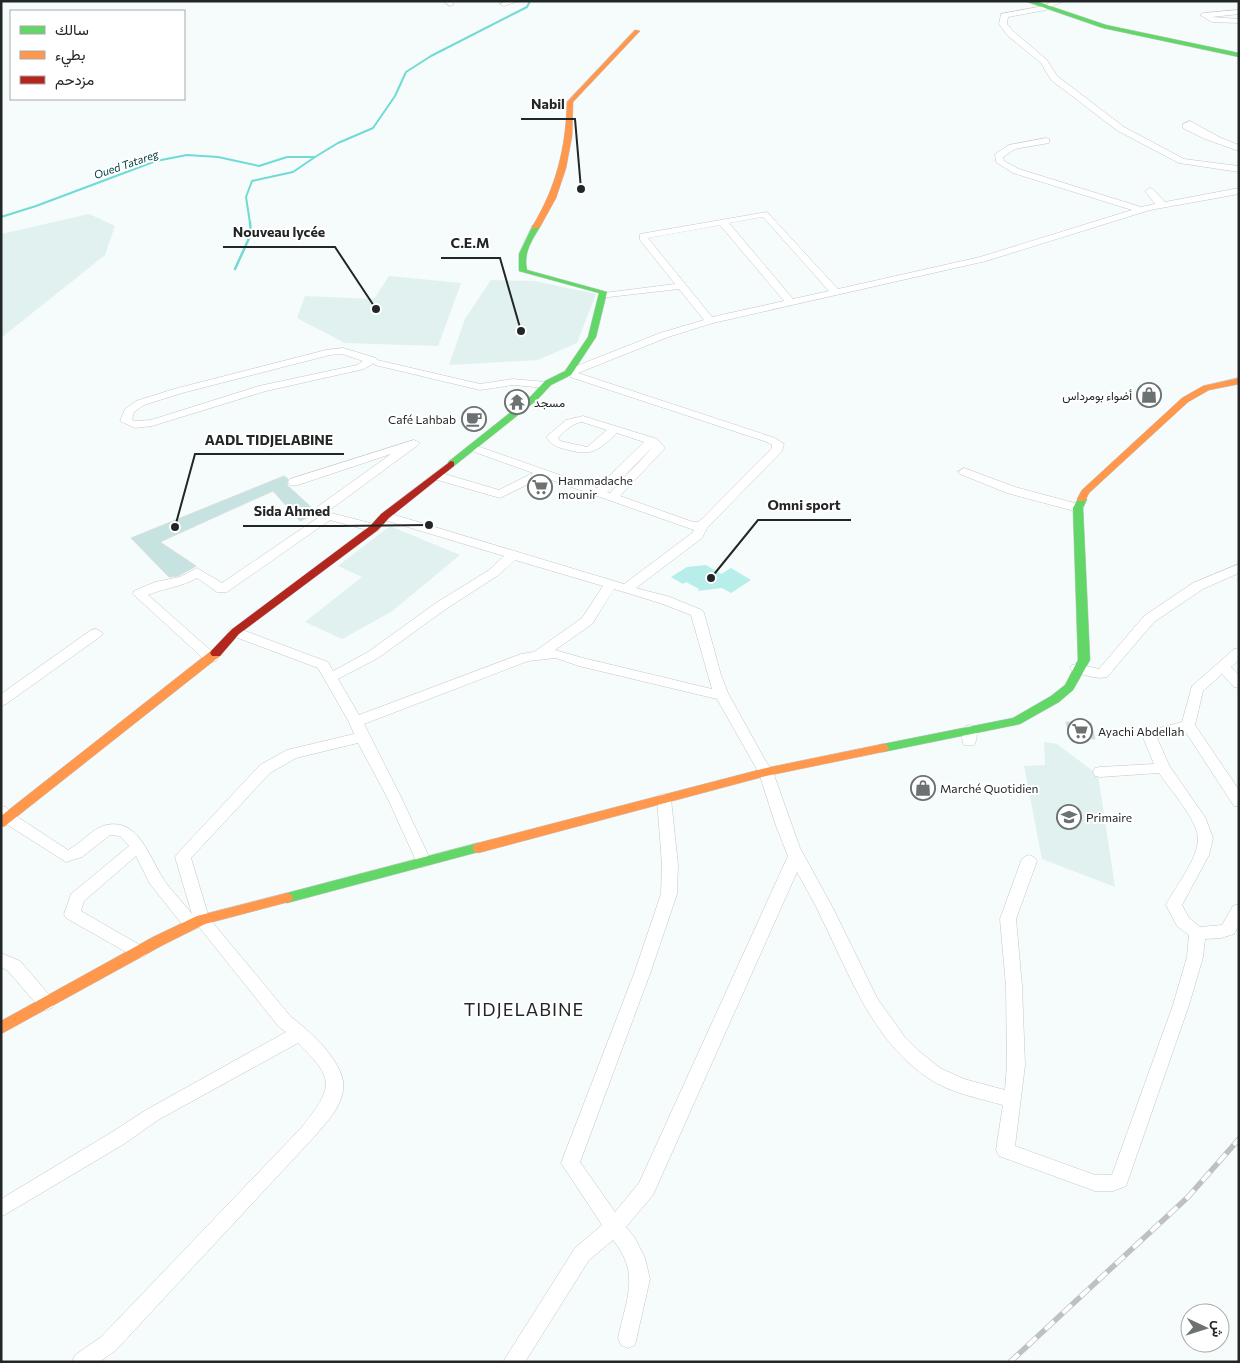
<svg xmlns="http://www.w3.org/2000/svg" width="1240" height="1363" font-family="Commissioner,Vazirmatn,sans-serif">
<rect width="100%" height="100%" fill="#f5fcfb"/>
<g fill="#e1f1f0">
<path d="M89 214 115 226 105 255 1 338V234Z"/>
<path d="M389 276 461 283 438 346 345 343 297 318 305 296 374 299Z"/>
<path d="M491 280 534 281 596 294 577 343 538 360 449 365 465 319Z"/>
<path d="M390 526 460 555 391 612 342 639 305 622 362 577 338 566Z"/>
<path d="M1044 742 1057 744 1098 775 1115 887 1042 859 1024 766 1045 765Z"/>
</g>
<path fill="#b8eeea" d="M706 565 721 574 731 568 751 580 731 593 722 588 698 591 699 589 686 582 683 584 671 577 687 567Z"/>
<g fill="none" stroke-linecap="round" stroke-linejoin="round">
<g stroke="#71dad5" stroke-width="2">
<path d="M1 217 36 206 156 161 187 155 218 157 259 166 287 157H315L338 143 373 128 395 96 406 72 431 56 527 7 530 1"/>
<path d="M250 223 246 197 252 181 293 172 315 157"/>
</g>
<path stroke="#71dad5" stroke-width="2.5" d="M235 269 251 234 250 222"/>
</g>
<g fill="#c6e3e2" stroke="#d8dedd">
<path d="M284 476 288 479 287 485 312 508 309 512 311 516 300 521 273 491 226 512 160 542 196 566 178 576 169 577 131 538Z"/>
<path d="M540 481 549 483 541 494 530 491Z"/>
<path d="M1066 722 1091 723 1095 739 1070 738Z"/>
</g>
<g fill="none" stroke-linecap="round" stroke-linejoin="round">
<defs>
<g id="street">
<path d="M443 1H451L454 4 450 6Z"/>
<path d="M506 1H519L504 6 500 4Z"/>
<path d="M1053 1H1064L1050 7 1046 5Z"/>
<path d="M1043 6H1046V10L1008 17 1007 24 1013 31 1047 60 1057 76 1124 127 1184 159 1239 166V172L1179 163 1118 131 1051 80 1041 63 1007 35 999 24 1001 14Z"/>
<path d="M1239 10V14L1212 17 1239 19V23L1212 22 1200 15 1204 13Z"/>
<path d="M1190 121 1221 138 1239 145V151L1205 139 1183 128V124Z"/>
<path d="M1046 138 1049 139V143L1015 149 1003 157 1004 161 1019 169 1141 207 1155 204 1145 191 1150 188 1153 189 1165 202 1239 188V194L1150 210 986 261 713 323 668 337 578 373 775 438 784 444 782 451 707 528 702 538 636 588 670 597 702 610 704 613 721 675 728 693 765 760 773 772 800 848 834 910 877 998 904 1036 920 1052 940 1068 964 1079 1005 1090 1007 1065 1006 986 1000 919 1021 861 1024 857 1029 855 1034 857 1037 861 1016 919 1022 986 1025 1065 1015 1146 1095 1175H1112L1173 1005 1187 957 1189 935 1177 926 1166 905C1175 887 1198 859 1198 839 1199 822 1169 788 1159 773L1100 777 1095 776 1093 772 1095 768 1100 767 1154 764 1142 735 1144 732 1182 722 1192 686 1234 649 1239 648V660L1231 667 1239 675V688L1234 687 1222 674 1203 691 1195 725 1239 790V807L1234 806 1185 731 1157 738 1170 767 1205 817 1213 838 1209 855 1182 905 1189 918 1200 927 1222 925 1233 906 1239 904V925L1234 934 1221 938 1205 939 1203 957 1189 1005 1126 1186 1113 1191H1095L999 1156 996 1150 1003 1105C978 1098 950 1093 928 1078 873 1041 850 976 822 919 815 903 805 887 797 872L653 1195 626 1227 635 1238 645 1258 650 1279 635 1345 628 1348 621 1345 618 1338C626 1299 641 1274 613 1240L589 1260 525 1362H503L575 1248 602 1225 561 1163 635 971 661 894 662 865 657 799 659 795 664 794 669 795 671 799 678 865 677 894 651 971 580 1162 615 1212 639 1183 788 856 776 826 759 773 717 699 579 666 556 658 528 661 364 724 401 797 431 861 428 865 423 867 418 865 387 797 358 743 296 758 270 773 191 858 209 918 291 1017C310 1031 348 1065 343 1091 340 1109 325 1124 314 1137L115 1351 99 1362H72L75 1355 101 1337 302 1127C333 1087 336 1080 298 1043L158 1120 124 1144 1 1217V1199L112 1132 146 1110 286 1032 279 1027 199 927 192 931 186 929 150 884 136 856 84 901 81 911 145 948 147 952 145 956 139 958 133 956 66 918 64 914 71 894 129 846 120 836 110 835 82 857 66 862 3 822 1 806 6 807 13 814 68 850C82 843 91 829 106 825 137 818 149 855 161 875 169 889 182 901 192 914L175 857 178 853 260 765 287 750 354 734 349 722 318 668 230 635 228 632 230 629H240L328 662 333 671 368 652 436 603 489 570 504 556 381 519 379 516 385 512 624 584 692 533 694 530 543 477 500 498 434 479 432 476 438 472 499 490 533 473 469 450 467 448 469 446H477L597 488 644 442 617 433C598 451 591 457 565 449 556 447 552 445 546 437L566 420 583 416 657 439 665 448 620 496 693 522H698L703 518 772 448V445L767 442 564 375 563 373 564 371 660 333 704 320 679 289 600 298 599 296 604 293 675 284 640 240V234L767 212 838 289 980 257 1132 210 1013 173 996 162 995 154 1009 145ZM762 217 764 218 829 291 793 299 729 223ZM720 225 784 301 712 317 648 238ZM582 422 607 430 587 447 560 441 558 438C565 431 572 423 582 422ZM653 447 610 493 607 492ZM515 560 603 586 582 618 534 652 521 654 359 715 338 679 378 658 446 609 497 576ZM614 589 660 603 691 615 712 689 583 658 555 650 592 624Z"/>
<path d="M343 348 376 358 377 360 480 384 513 379 546 382 551 385 546 388 513 385 480 390 375 365 374 363 364 369 266 391 152 426 135 428 120 421 125 409 136 401 174 389 326 350ZM342 354 363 361 357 365 259 386 151 420 136 421 132 420 134 412 144 405 182 393 330 355Z"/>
<path d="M414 440 420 443 418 445 327 512 378 525 380 528 378 531 374 532 330 520 227 592H217L197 578C182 587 164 588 148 595L216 655 218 658 216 661H206L133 594 134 591 155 582 180 577 197 568 222 583 319 517 313 516 311 513 313 510 391 454 298 485H290L288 482 290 479Z"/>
<path d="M964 468 1015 487 1082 505 1084 508 1078 512 1007 493 960 474 958 472Z"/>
<path d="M1239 564V573L1203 589 1154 622 1107 677C1097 680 1082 674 1072 671L1070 668 1072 665 1077 664 1099 669 1144 616 1193 583Z"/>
<path d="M96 629 103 633 101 636 6 704 1 706V694L91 630Z"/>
<path d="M970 725 975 727C978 732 977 740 974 745H964C961 740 962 732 965 727Z"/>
<path d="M1 953 20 961 52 998 54 1003 52 1008 46 1010 40 1008 8 971 1 967Z"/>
</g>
<g id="fast">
<path d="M1025 1H1035L1106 25 1239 53V57L1103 28Z"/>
<path d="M533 225 540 227C532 240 523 253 527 270L607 292 596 337 571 375 551 385 537 400 454 466H448V462L531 396 545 381 565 371 588 337 599 293 519 271V254Z"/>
<path d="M1082 496 1087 499 1083 508 1090 660 1073 690 1059 702 1020 724 883 752 879 751 877 748 879 745 883 744 1013 718 1051 696 1065 685 1078 660 1073 508 1079 497Z"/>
<path d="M478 843 482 845 484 848 482 851 287 903 282 901 281 898 282 895 287 893Z"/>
</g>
<g id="slow">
<path d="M635 30 640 31 573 102 572 136 566 168 556 198 540 227 533 229 532 227C556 188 566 148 567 102Z"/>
<path d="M1239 378V384L1209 390 1188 402 1089 493 1085 501H1079L1077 499 1082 490 1182 398 1203 386Z"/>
<path d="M216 649 220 650 222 653 220 656 5 826 1 827V816L212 650Z"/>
<path d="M883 744 887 745 889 748 887 751 766 776 478 853 474 851 472 848 474 845 478 843 766 768Z"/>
<path d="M287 893 292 895 293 898 292 901 205 924 163 945 1 1034V1021L153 937 197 916Z"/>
</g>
<path id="jam" d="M451 461 454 462V466L389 518 378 530 239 634 220 656H212L210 653 212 650 231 630 370 526 381 514Z"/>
</defs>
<use href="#street" stroke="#c3c8c8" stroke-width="1"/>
<use href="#fast" stroke="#c3c8c8" stroke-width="1"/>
<use href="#slow" stroke="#c3c8c8" stroke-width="1"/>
<use href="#jam" stroke="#c3c8c8" stroke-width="1"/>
<use href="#street" fill="#fefffe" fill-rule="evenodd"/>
<use href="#fast" fill="#63d668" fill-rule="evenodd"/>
<use href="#slow" fill="#ff974d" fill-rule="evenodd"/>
<use href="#jam" fill="#b3261e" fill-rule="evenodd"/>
<defs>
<path id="rail" d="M1010 1362 1188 1197 1239 1139"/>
</defs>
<use href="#rail" stroke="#bfc0c0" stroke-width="5.5"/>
<use href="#rail" stroke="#fff" stroke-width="4" stroke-dasharray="12" stroke-linecap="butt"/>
</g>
<defs>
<symbol id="shop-ring" viewBox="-11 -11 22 22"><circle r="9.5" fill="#fff" stroke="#6c7171" stroke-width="1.5"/><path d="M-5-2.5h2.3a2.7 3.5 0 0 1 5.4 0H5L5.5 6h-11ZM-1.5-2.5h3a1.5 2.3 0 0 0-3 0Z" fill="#6c7171"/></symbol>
<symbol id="temple-ring" viewBox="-11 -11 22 22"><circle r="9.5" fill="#fff" stroke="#6c7171" stroke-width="1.5"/><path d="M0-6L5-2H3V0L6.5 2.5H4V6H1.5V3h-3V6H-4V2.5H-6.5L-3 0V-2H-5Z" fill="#6c7171"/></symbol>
<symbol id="cafe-ring" viewBox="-11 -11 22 22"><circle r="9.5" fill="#fff" stroke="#6c7171" stroke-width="1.5"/><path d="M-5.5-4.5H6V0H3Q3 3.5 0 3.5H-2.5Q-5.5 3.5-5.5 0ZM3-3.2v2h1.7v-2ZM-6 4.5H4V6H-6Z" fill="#6c7171"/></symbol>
<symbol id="supermarket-ring" viewBox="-11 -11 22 22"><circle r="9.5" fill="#fff" stroke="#6c7171" stroke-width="1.5"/><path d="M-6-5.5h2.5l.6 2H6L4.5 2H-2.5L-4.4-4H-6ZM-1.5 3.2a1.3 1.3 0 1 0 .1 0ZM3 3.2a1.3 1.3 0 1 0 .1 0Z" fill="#6c7171"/></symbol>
<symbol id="school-ring" viewBox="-11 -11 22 22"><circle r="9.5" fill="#fff" stroke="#6c7171" stroke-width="1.5"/><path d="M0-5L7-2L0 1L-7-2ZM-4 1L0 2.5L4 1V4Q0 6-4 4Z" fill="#6c7171"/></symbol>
</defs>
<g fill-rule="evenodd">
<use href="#shop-ring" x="1135" y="381" width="28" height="28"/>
<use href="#temple-ring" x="503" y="388" width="28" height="28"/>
<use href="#cafe-ring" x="460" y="405" width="28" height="28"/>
<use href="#supermarket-ring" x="526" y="473" width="28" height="28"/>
<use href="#supermarket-ring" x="1066" y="717" width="28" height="28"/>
<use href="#shop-ring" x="909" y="774" width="28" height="28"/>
<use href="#school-ring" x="1055" y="803" width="28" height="28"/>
</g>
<g text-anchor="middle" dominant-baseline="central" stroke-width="4" stroke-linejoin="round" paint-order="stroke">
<g font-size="11" font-style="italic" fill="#004341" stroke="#fff">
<text transform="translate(126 164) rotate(-19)">Oued Tatareg</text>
</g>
<g font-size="12" fill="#222626" stroke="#fff" text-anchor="start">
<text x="1132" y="395" text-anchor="end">أضواء بومرداس</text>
<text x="534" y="402">مسجد</text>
<text x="456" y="419" text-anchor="end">Café Lahbab</text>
<text x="558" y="480">Hammadache<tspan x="558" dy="14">mounir</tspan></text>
<text x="1098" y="731">Ayachi Abdellah</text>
<text x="940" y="788">Marché Quotidien</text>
<text x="1086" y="817">Primaire</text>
</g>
<g font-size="18" letter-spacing="1" fill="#222626" stroke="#fff">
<text x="524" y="1009">TIDJELABINE</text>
</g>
</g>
<path fill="none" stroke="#222626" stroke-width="2" d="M581 189L575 119H521M376 309L335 247H223M521 331L500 258H441M175 527L195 454H344M711 578L758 520H851M429 525L340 526H243"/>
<g fill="#222626" stroke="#fff" stroke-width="2">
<circle cx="581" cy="189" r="5"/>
<circle cx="376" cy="309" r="5"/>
<circle cx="521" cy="331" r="5"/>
<circle cx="175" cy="527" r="5"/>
<circle cx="711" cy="578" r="5"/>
<circle cx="429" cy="525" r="5"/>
</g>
<g font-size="14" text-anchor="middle" font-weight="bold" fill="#222626" stroke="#fff" stroke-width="4" stroke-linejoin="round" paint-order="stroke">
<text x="548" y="109">Nabil</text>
<text x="279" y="237">Nouveau lycée</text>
<text x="470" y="248">C.E.M</text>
<text x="269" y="445">AADL TIDJELABINE</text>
<text x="804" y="510">Omni sport</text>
<text x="292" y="516">Sida Ahmed</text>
</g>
<rect width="1240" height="1363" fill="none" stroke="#222626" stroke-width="5"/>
<rect x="10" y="10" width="175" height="90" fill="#ffffff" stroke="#a7a8a8"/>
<rect x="20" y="26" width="25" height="8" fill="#63d668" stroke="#a7a8a8"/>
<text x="55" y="35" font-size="15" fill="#222626">سالك</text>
<rect x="20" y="51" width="25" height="8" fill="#ff974d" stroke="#a7a8a8"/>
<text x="55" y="60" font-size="15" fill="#222626">بطيء</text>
<rect x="20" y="76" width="25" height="8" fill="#b3261e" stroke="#a7a8a8"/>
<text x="55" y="85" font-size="15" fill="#222626">مزدحم</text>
<g transform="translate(1205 1328) rotate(94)"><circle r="24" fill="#ffffff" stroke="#a7a8a8"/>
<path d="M0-4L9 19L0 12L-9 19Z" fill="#6c7171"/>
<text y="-8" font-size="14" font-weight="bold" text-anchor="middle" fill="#222626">ش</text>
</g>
</svg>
